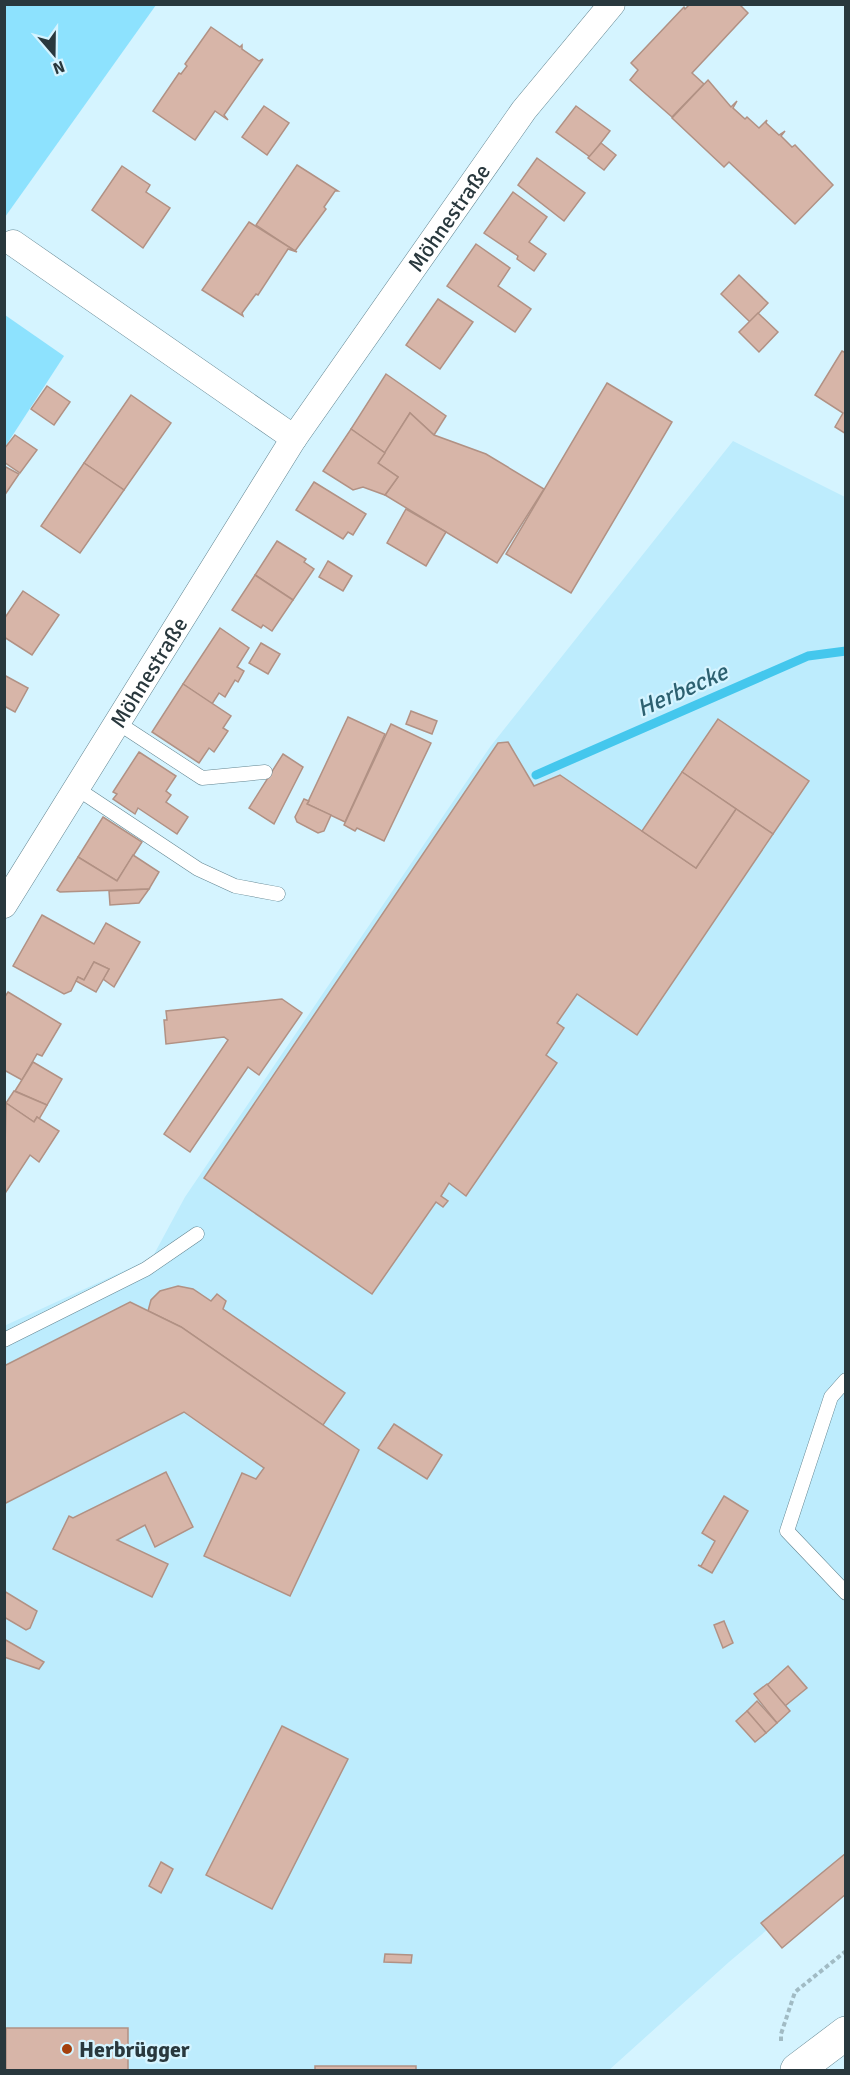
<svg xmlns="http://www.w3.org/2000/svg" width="850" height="2075" font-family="Signika,sans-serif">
<rect width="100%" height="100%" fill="#d5f4ff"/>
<path fill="#bdecfd" d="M733 441 845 497V1864L729 1962 609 2070H5L4 1326 152 1258 185 1197 490 747Z"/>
<g fill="#8de2fe">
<path d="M5 4 156 5 5 217 4 5Z"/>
<path d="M5 315 64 356 5 447Z"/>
</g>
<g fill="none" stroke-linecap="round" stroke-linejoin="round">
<path stroke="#44c7ed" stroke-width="9" d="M536 775 808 656 846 651"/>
</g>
<g fill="#d7b5a8" stroke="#b19184" stroke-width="1.5">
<path d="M690 4H739L748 13 692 73 704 84 672 117 630 80 638 70 631 63 684 7 685 9Z"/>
<path d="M211 27 240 47 242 45V49L259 61 263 59 224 115 228 120 215 111 195 140 153 111 179 73 181 74 187 66 185 64Z"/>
<path d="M708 80 731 107 737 101 733 108 745 119 747 117 759 128 767 120 766 123 779 135 785 131 781 136 792 147 795 145 833 185 795 224 729 162 724 167 672 118Z"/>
<path d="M264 106 289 123 267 155 242 137Z"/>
<path d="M576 106 610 131 590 157 556 132Z"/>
<path d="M601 143 616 155 604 170 588 158Z"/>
<path d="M537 158 585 193 564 221 518 185Z"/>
<path d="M297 165 338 191H335L324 207 326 209 295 251 256 225Z"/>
<path d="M122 166 150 185 146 192 170 208 143 248 92 210Z"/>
<path d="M513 192 547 217 529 242 546 254 534 271 517 259 518 256 484 233Z"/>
<path d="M249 222 297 252 288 249 258 295 256 294 242 313 243 316 202 290Z"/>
<path d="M476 244 510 268 498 286 531 309 515 332 447 286Z"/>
<path d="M739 275 768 303 750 322 721 294Z"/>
<path d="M438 299 473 322 440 369 406 345Z"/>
<path d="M758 313 778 332 759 352 739 332Z"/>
<path d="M842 351 846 353V434L835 427 843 413 815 395Z"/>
<path d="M386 374 446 416 434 435 410 413 385 453 351 429Z"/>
<path d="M607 383 672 422 571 593 506 554Z"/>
<path d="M47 386 70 402 54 425 31 409Z"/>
<path d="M131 395 171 423 124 490 84 463Z"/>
<path d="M410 413 434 435 486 454 544 489 497 563 385 495 398 477 378 463Z"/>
<path d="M351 429 385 453 378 463 398 477 385 495 363 487 353 490 323 471Z"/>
<path d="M15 435 37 450 20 473 4 462V449Z"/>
<path d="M84 463 124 490 80 553 41 526Z"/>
<path d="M4 466 19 474 4 496Z"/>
<path d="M314 482 366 514 353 535 348 532 343 539 296 510Z"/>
<path d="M406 509 446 532 426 566 387 543Z"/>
<path d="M277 541 306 559 304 562 314 569 293 600 255 575Z"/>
<path d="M328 561 352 576 343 591 319 577Z"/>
<path d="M255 575 293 600 272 631 263 625 261 628 232 610Z"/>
<path d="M23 591 59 615 32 655 4 637V619Z"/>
<path d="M220 628 249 648 237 667 244 671 238 682 235 680 225 697 219 693 212 704 183 684Z"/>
<path d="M261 643 280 654 268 674 249 663Z"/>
<path d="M4 675 28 688 15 712 4 706Z"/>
<path d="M183 684 231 716 223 728 228 731 214 752 209 748 199 763 152 732Z"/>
<path d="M411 711 437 721 432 734 406 724Z"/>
<path d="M348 717 385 734 345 822 307 804Z"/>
<path d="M718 719 809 781 773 834 682 772Z"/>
<path d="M391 724 431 743 384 841 357 828 355 831 344 825Z"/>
<path d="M508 742 534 786 560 775 696 868 736 809 773 834 637 1035 577 994 557 1023 564 1028 546 1055 557 1063 466 1196 449 1183 441 1196 448 1201 443 1207 436 1202 372 1294 204 1178 498 743Z"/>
<path d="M139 752 176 776 166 791 171 795 166 802 188 817 177 834 138 808 135 814 113 799 117 794 113 792Z"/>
<path d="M283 754 303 767 274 824 249 808Z"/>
<path d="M682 772 736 809 696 868 642 831Z"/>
<path d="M304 799 309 801 307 804 331 815 324 831 318 833 297 822 295 817Z"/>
<path d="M103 817 142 842 117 881 78 857Z"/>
<path d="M133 855 159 872 149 889 60 892 57 890 78 857 117 881Z"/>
<path d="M149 889 139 903 110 905 109 891Z"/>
<path d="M42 915 94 944 106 923 140 942 114 987 103 979 109 969 94 962 84 980 78 977 71 991 64 994 13 966Z"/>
<path d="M94 962 109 969 96 992 76 981 78 977 84 980Z"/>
<path d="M8 992 61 1024 42 1056 37 1054 22 1080 4 1070V998Z"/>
<path d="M282 999 302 1013 259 1075 248 1067 190 1152 164 1134 228 1040 224 1037 166 1044 164 1020H167L166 1011Z"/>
<path d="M33 1062 62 1079 47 1105 15 1091Z"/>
<path d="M14 1091 47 1105 39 1119 37 1117 34 1122 6 1103Z"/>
<path d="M6 1103 34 1122 37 1117 59 1131 39 1162 30 1155 4 1195Z"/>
<path d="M178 1286 193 1289 211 1301 217 1294 226 1301 223 1309 345 1393 323 1425 181 1327 148 1311 151 1300 160 1291Z"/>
<path d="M130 1302 181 1327 359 1450 290 1596 204 1556 242 1473 256 1479 264 1468 184 1412 4 1504V1366Z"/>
<path d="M394 1424 442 1455 427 1479 378 1448Z"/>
<path d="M166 1472 193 1527 155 1547 145 1525 117 1540 168 1564 152 1597 53 1549 69 1516 73 1518Z"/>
<path d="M724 1496 748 1511 712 1573 698 1565 701 1566 715 1541 702 1533Z"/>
<path d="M4 1591 37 1611 30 1628 26 1630 4 1617Z"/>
<path d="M724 1621 733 1643 723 1648 714 1625Z"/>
<path d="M4 1639 44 1662 39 1669 4 1657Z"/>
<path d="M788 1666 807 1688 785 1706 767 1685Z"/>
<path d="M767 1684 790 1711 777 1723 754 1694Z"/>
<path d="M757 1701 777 1723 766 1733 747 1711Z"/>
<path d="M747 1711 766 1733 755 1742 736 1721Z"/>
<path d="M282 1726 348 1759 272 1909 206 1875Z"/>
<path d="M846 1853V1894L782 1948 761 1923Z"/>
<path d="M161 1862 173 1869 161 1893 149 1886Z"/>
<path d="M385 1954 412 1955 411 1963 384 1962Z"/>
<rect x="6" y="2028" width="122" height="42"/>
<path d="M315 2066H416V2070H167H315Z"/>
</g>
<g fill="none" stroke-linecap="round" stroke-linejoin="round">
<defs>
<g id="service">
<path d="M118 723 202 778 265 772"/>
<path d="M76 788 198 869 235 886 278 894"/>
<path d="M4 1340 146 1269 197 1234"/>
<path d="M846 1380 831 1397 787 1531 846 1593"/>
</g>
<g id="minor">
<path d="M13 243 294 438"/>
<path id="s1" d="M4 905 294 438 524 110 612 4"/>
</g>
<path id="secondary" d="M797 2070 846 2033"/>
</defs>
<use href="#service" stroke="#628591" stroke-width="15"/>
<use href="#minor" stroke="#628591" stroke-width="27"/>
<use href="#secondary" stroke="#628591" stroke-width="34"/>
<path stroke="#a1bbc4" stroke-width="4" stroke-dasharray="4.5 3" stroke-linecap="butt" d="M781 2041V2034L795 1992 846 1951"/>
<use href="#service" stroke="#fff" stroke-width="14"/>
<use href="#minor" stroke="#fff" stroke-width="26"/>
<use href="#secondary" stroke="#fff" stroke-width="33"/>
</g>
<circle fill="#a4400d" stroke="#d5f4ff" stroke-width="2" cx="67" cy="2049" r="6"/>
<g text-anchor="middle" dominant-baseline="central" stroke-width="4.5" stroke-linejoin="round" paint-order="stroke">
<g font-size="22" fill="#29383d" stroke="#d5f4ff">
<text stroke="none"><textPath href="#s1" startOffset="819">Möhnestraße</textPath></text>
<text stroke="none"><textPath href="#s1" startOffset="274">Möhnestraße</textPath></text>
</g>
<g font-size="22" font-weight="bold" fill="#29383d" stroke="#d5f4ff" text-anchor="start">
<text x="79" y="2049">Herbrügger</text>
</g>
<g font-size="24" font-style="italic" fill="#2c6070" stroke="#d5f4ff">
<text transform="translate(682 690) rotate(-24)">Herbecke</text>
</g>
</g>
<rect width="850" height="2075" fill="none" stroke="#29383d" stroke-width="12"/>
<g transform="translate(54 54) rotate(160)" stroke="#d5f4ff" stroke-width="4.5" paint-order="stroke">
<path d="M0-4.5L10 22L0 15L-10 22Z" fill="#29383d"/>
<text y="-9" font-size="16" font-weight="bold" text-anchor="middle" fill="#29383d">N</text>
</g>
</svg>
